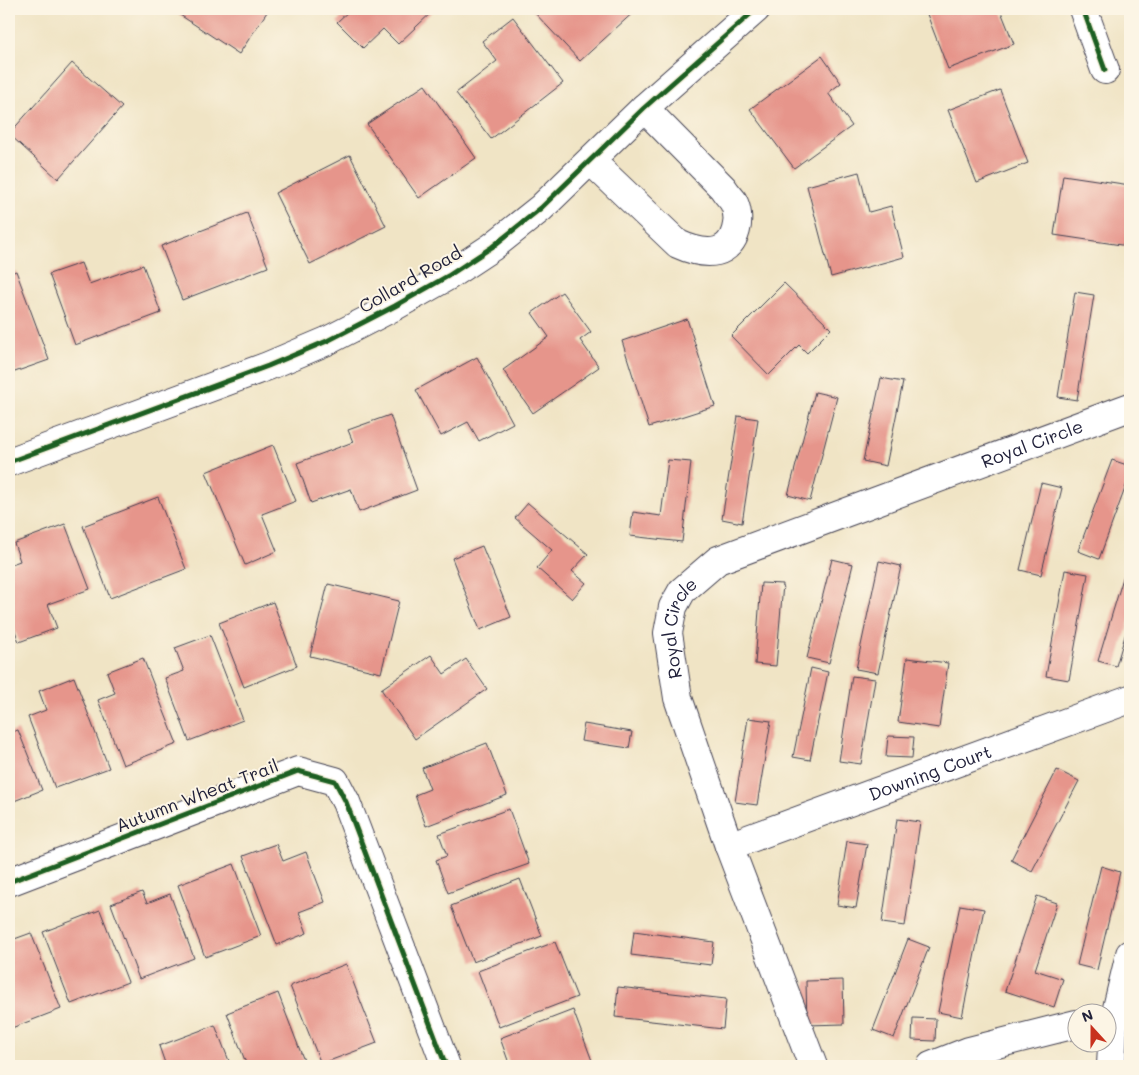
<svg xmlns="http://www.w3.org/2000/svg" width="1139" height="1075" font-family="Mali,sans-serif">
<rect width="100%" height="100%" fill="#fcf5e5"/>
<filter id="ink" filterUnits="userSpaceOnUse"><feTurbulence type="fractalNoise" baseFrequency=".02" numOctaves="2"/><feDisplacementMap in="SourceGraphic" scale="10" xChannelSelector="R" yChannelSelector="G"/><feConvolveMatrix kernelMatrix="1 2 1 2 8 2 1 2 1" color-interpolation-filters="sRGB"/></filter>
<filter id="wash" filterUnits="userSpaceOnUse"><feTurbulence type="fractalNoise" baseFrequency=".0096" numOctaves="4" result="noise"/><feDisplacementMap in="SourceGraphic" scale="20" xChannelSelector="R" yChannelSelector="G"/><feGaussianBlur stdDeviation="1.12" result="paint"/><feColorMatrix in="noise" values="0 0 0 0 0 0 0 0 0 0 0 0 0 0 0 0 0 1.4 0 .05"/><feComposite in="paint" operator="in"/></filter>
<g filter="url(#wash)">
<rect width="100%" height="100%" fill="#f0e4c5"/>
<g id="blocks">
<g fill="#e6958b">
<path d="M171 9H269L239 54Z"/>
<path d="M351 9H435L398 44 383 29 363 48 337 22Z"/>
<path d="M535 9H637L580 61 533 11Z"/>
<path d="M925 9H1000L1014 44 948 69Z"/>
<path d="M513 17 563 83 491 139 456 93 497 61 482 41Z"/>
<path d="M822 56 841 83 828 93 852 126 794 168 750 109Z"/>
<path d="M72 63 122 107 58 179 9 134Z"/>
<path d="M425 85 476 158 419 198 367 124Z"/>
<path d="M1000 90 1028 163 977 183 948 110Z"/>
<path d="M350 155 386 226 310 264 275 193Z"/>
<path d="M859 172 869 212 891 206 904 257 831 277 807 186Z"/>
<path d="M1063 175 1130 185V233L1128 246 1054 235Z"/>
<path d="M247 213 268 267 182 300 161 246Z"/>
<path d="M81 263 89 284 143 265 161 313 75 345 49 274Z"/>
<path d="M16 271 49 360 9 374V274Z"/>
<path d="M784 283 831 329 807 353 799 345 769 375 731 336Z"/>
<path d="M562 292 591 332 580 340 599 367 533 413 503 370 549 337 532 313Z"/>
<path d="M1075 292 1094 295 1077 400 1058 397Z"/>
<path d="M687 319 715 406 649 427 622 341Z"/>
<path d="M477 357 513 423 479 441 468 422 441 436 416 390Z"/>
<path d="M881 378 903 382 886 466 863 461Z"/>
<path d="M815 392 837 397 810 501 788 495Z"/>
<path d="M390 415 417 490 359 512 351 489 311 503 297 463 353 442 348 430Z"/>
<path d="M738 416 758 419 742 523 722 519Z"/>
<path d="M273 445 296 501 262 514 277 551 245 565 206 472Z"/>
<path d="M668 460 691 462 682 542 630 536 633 512 661 516Z"/>
<path d="M1112 460 1130 466V475L1099 559 1078 551Z"/>
<path d="M1041 483 1062 488 1041 575 1020 570Z"/>
<path d="M158 497 186 569 110 598 83 526Z"/>
<path d="M528 503 588 554 572 571 586 583 572 599 537 568 552 550 515 518Z"/>
<path d="M65 524 90 589 48 604 57 628 19 642 9 614V565L20 561 14 543Z"/>
<path d="M482 546 511 617 480 630 452 558Z"/>
<path d="M832 559 853 564 829 663 807 658Z"/>
<path d="M879 561 901 566 878 673 856 669Z"/>
<path d="M1126 568 1130 570V619L1116 666 1098 661Z"/>
<path d="M1065 570 1088 574 1069 680 1046 676Z"/>
<path d="M761 583 783 584 776 666 755 664Z"/>
<path d="M328 584 399 601 381 673 310 656Z"/>
<path d="M273 602 297 666 244 687 219 623Z"/>
<path d="M210 635 243 720 189 741 165 678 184 671 175 648Z"/>
<path d="M431 655 444 674 466 659 487 689 415 739 381 689Z"/>
<path d="M143 658 177 744 123 765 98 700 115 693 107 672Z"/>
<path d="M907 658 948 663 939 728 898 722Z"/>
<path d="M811 668 828 672 810 760 793 757Z"/>
<path d="M852 676 875 679 861 764 839 761Z"/>
<path d="M74 677 109 768 55 788 28 717 46 710 39 691Z"/>
<path d="M748 718 771 721 757 805 735 802Z"/>
<path d="M584 724 632 732 629 748 581 741Z"/>
<path d="M18 730 42 790 9 803V733Z"/>
<path d="M888 736 914 737 912 758 886 757Z"/>
<path d="M487 743 507 795 426 826 415 795 430 789 422 768Z"/>
<path d="M1057 770 1079 781 1032 871 1011 860Z"/>
<path d="M509 809 529 864 448 893 436 860 447 856 439 834Z"/>
<path d="M897 819 920 822 905 926 882 923Z"/>
<path d="M847 841 867 844 856 908 837 905Z"/>
<path d="M276 844 283 861 306 852 325 902 299 912 307 933 277 945 243 856Z"/>
<path d="M234 864 261 936 205 957 178 885Z"/>
<path d="M1101 866 1120 872 1097 970 1077 965Z"/>
<path d="M520 879 542 936 473 962 451 906Z"/>
<path d="M142 892 147 903 170 894 194 958 139 979 111 904Z"/>
<path d="M1037 896 1057 903 1035 970 1063 979 1054 1007 1005 991Z"/>
<path d="M960 905 984 909 962 1017 938 1012Z"/>
<path d="M100 910 128 982 71 1004 43 932Z"/>
<path d="M634 931 714 942 711 965 631 955Z"/>
<path d="M31 933 61 1009 9 1029V941Z"/>
<path d="M908 939 929 947 894 1038 873 1030Z"/>
<path d="M555 942 577 997 499 1027 478 971Z"/>
<path d="M346 964 377 1043 321 1064 290 986Z"/>
<path d="M843 980 844 1024 807 1025 806 981Z"/>
<path d="M618 987 726 999 723 1029 615 1017Z"/>
<path d="M278 993 306 1066H247L227 1013Z"/>
<path d="M573 1010 594 1066H510L500 1038Z"/>
<path d="M913 1018 936 1019 935 1041 912 1040Z"/>
<path d="M215 1025 231 1066H166L159 1046Z"/>
</g>
</g>
</g>
<g filter="url(#ink)">
<use href="#blocks" fill-opacity="0" stroke="#413f50" stroke-width="1"/>
<g fill="none" stroke-linecap="round" stroke-linejoin="round">
<defs>
<g id="minor">
<path d="M1083 9 1105 70"/>
<path d="M591 161 678 244C689 249 704 254 717 251 737 246 742 217 733 201 730 197 726 193 723 188L644 108"/>
<path d="M9 462 268 366 327 341 395 306 448 276 492 247 541 208 644 108 756 9"/>
<path id="s1" d="M729 846 1130 699"/>
<path d="M9 882 298 771 335 781 346 802 446 1066"/>
<path id="s2" d="M813 1066 729 846 678 698 668 633 673 607 682 591 718 560 1130 407"/>
<path d="M931 1066 969 1051 1076 1024"/>
<path d="M1111 1066 1113 1025 1130 954"/>
</g>
</defs>
<use href="#minor" stroke="#413f50" stroke-width="30"/>
<use href="#minor" stroke="#fff" stroke-width="28"/>
<defs>
<g id="cycleway">
<path d="M1083 9 1105 70"/>
<path d="M9 462 268 366 327 341 395 306 448 276 492 247 541 208 644 108 756 9"/>
<path d="M9 882 298 771 335 781 346 802 446 1066"/>
</g>
</defs>
<use href="#cycleway" stroke="#fcf5e5" stroke-width="8"/>
<use href="#cycleway" stroke="#1b5e20" stroke-width="5"/>
</g>
</g>
<g text-anchor="middle" dominant-baseline="central" stroke-width="4" stroke-linejoin="round" paint-order="stroke">
<g font-size="18" fill="#22223b" stroke="#fcf5e5">
<text transform="translate(410 279) rotate(-30)">Collard Road</text>
<text stroke="none"><textPath href="#s2" startOffset="885">Royal Circle</textPath></text>
<text stroke="none"><textPath href="#s2" startOffset="465">Royal Circle</textPath></text>
<text stroke="none"><textPath href="#s1" startOffset="214">Downing Court</textPath></text>
<text transform="translate(197 795) rotate(-21)">Autumn Wheat Trail</text>
</g>
</g>
<rect width="1139" height="1075" fill="none" stroke="#fcf5e5" stroke-width="30"/>
<g transform="translate(1092 1028) rotate(339)"><circle r="24" fill="#fcf5e5" stroke="#a5a1a1"/>
<path d="M0-4L9 19L0 12L-9 19Z" fill="#c8321e"/>
<text y="-8" font-size="14" font-weight="bold" text-anchor="middle" fill="#22223b">N</text>
</g>
</svg>
